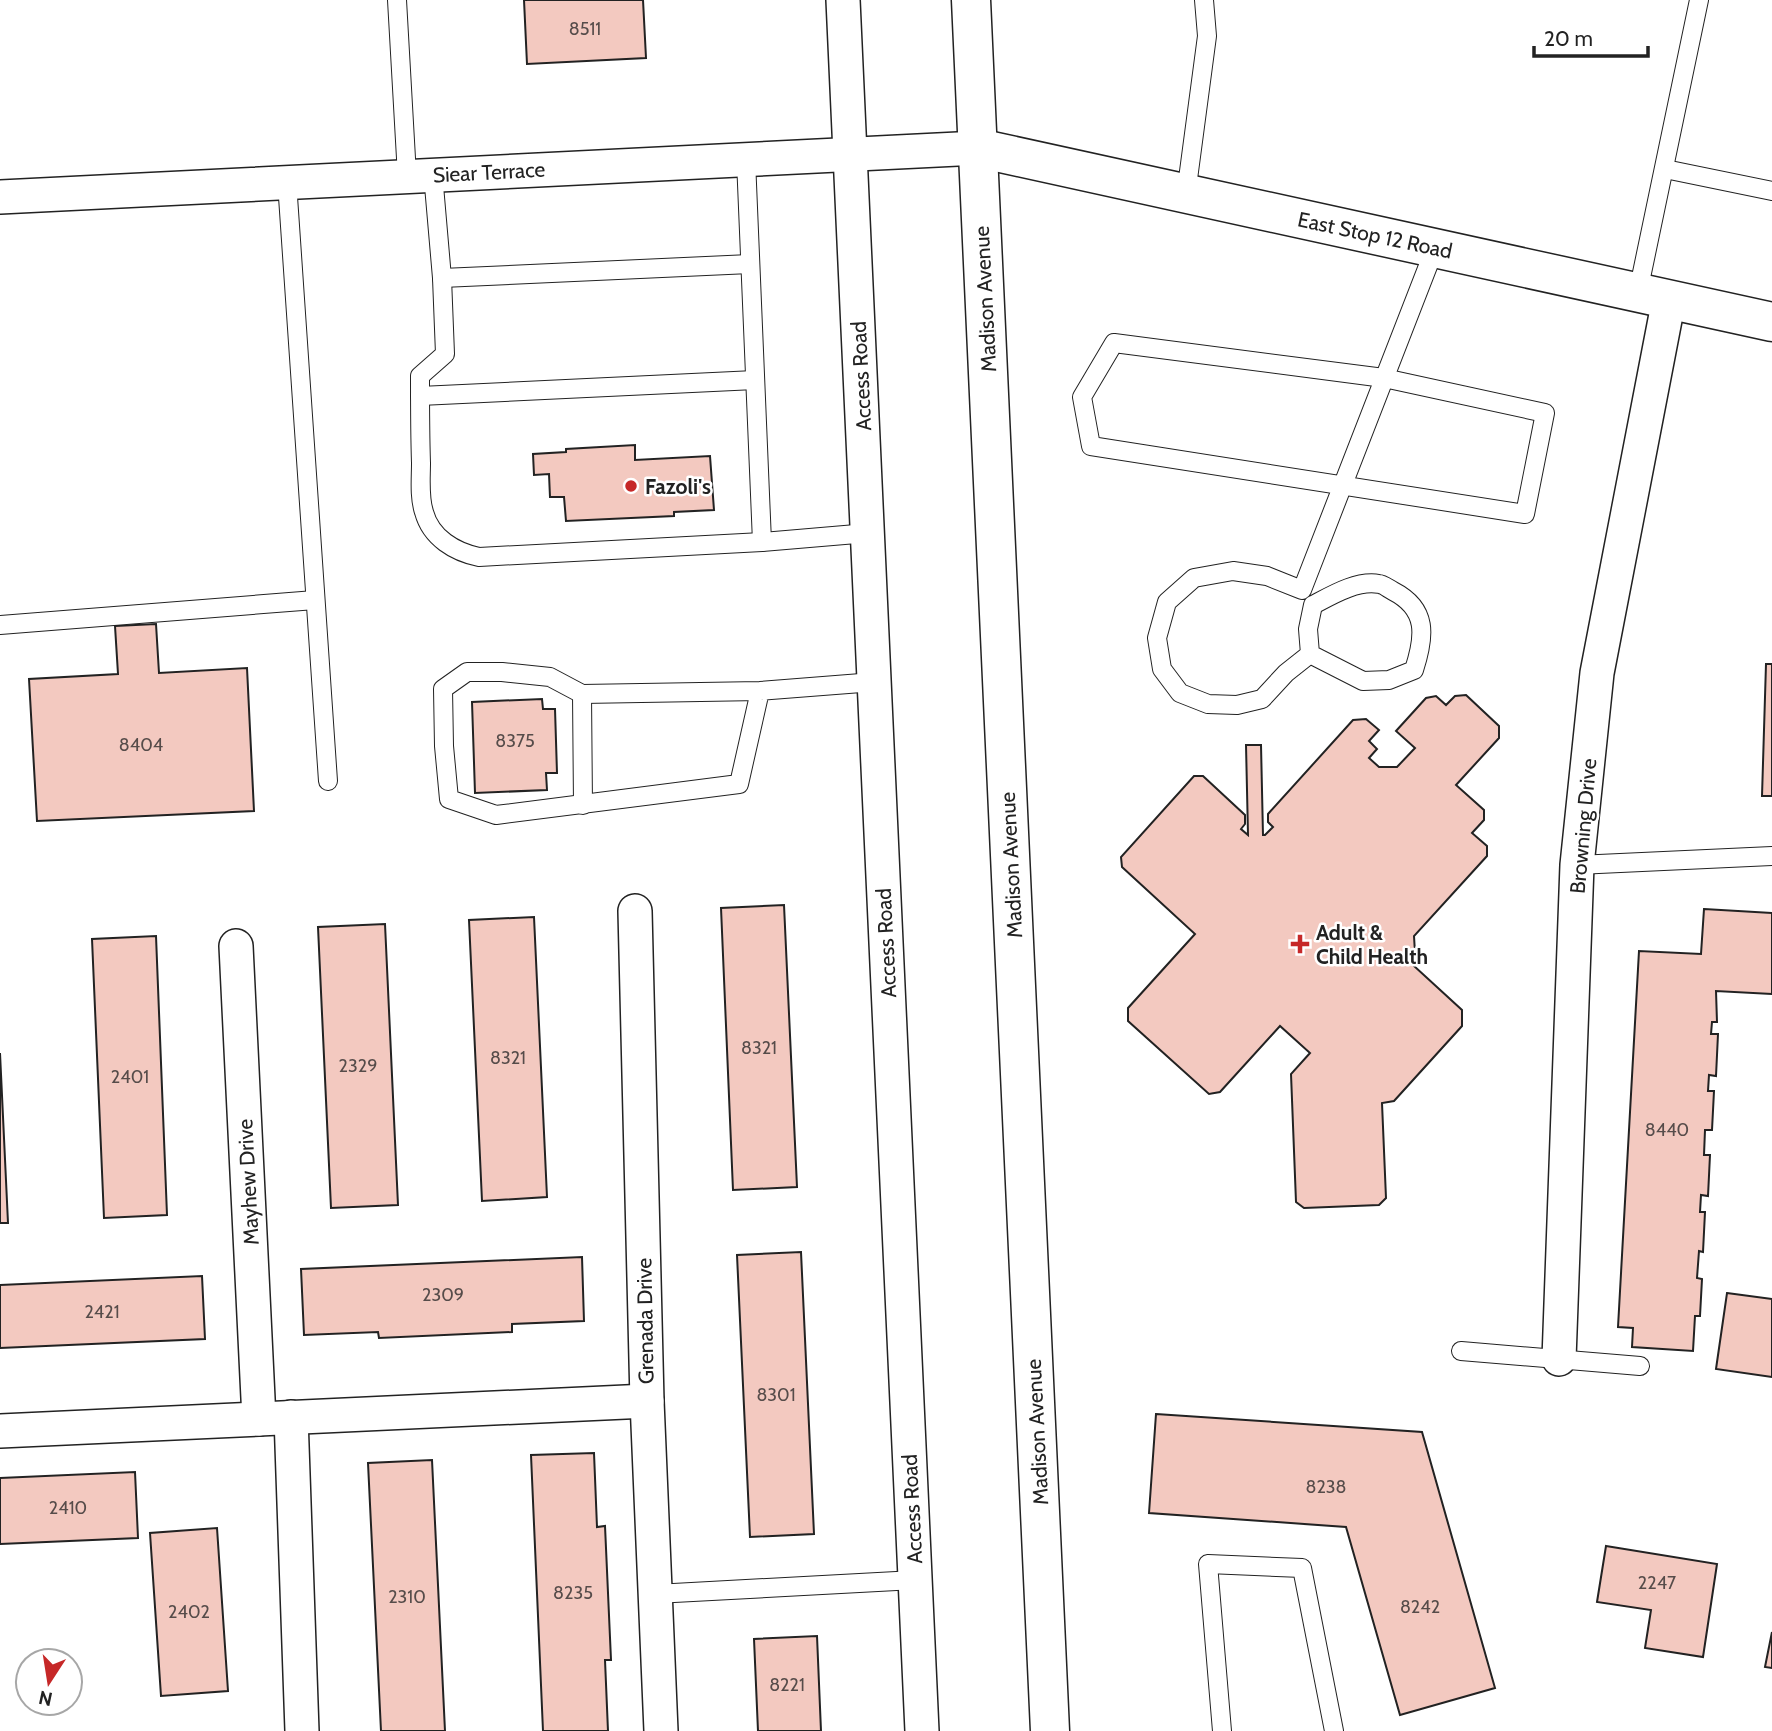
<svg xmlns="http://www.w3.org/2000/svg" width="1772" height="1731" font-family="Cabin,sans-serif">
<rect width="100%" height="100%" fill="#fff"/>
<g fill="#f3c9c0" stroke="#222" stroke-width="2">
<path d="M524 0H643L646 58 527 64Z"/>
<path d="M635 445V460L710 456 714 510 674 512V516L566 521 564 497H550L549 474 534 475 533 454 566 452V449Z"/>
<path d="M156 624 159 673 247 668 254 811 37 821 29 679 118 674 115 626Z"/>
<path d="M1766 664H1772V796H1762Z"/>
<path d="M1466 695 1499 726V738L1456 785 1484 810V820L1472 833 1487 846V856L1414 936 1415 953 1402 955 1462 1010V1026L1394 1101 1382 1103 1386 1198 1379 1205 1304 1208 1296 1202 1291 1074 1310 1053 1280 1026 1220 1092 1209 1094 1128 1021V1008L1195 934 1122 867 1121 857 1194 776H1203L1245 815V824L1241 829 1248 835 1246 745H1261L1263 835H1265L1273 827 1268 822V814L1353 720 1366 719 1379 730 1369 741 1377 749 1369 758 1379 767H1397L1415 748 1396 731 1426 698 1436 696 1446 705 1455 696Z"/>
<path d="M542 699 543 709H555L557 773H546L547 790 475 793 472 702Z"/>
<path d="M784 905 797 1187 733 1190 721 908Z"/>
<path d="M1704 909 1772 913V994L1716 991 1717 1022H1712L1711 1034H1718L1716 1076 1709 1075 1708 1091H1714L1712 1130H1705L1704 1155H1710L1708 1196 1701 1195 1700 1212H1705L1703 1252 1699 1251 1697 1278 1702 1279 1700 1316H1695L1693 1351 1632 1347 1633 1328 1618 1327 1639 951 1701 954Z"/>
<path d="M534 917 547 1197 482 1201 469 920Z"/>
<path d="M385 924 398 1205 331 1208 318 927Z"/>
<path d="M156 936 167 1215 104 1218 92 939Z"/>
<path d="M0 1053 8 1223H0Z"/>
<path d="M801 1252 814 1534 750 1537 737 1255Z"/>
<path d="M582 1257 584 1321 512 1324V1332L379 1338 378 1332 304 1335 301 1269Z"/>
<path d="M202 1276 205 1339 0 1348V1285Z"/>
<path d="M1727 1293 1772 1299V1377L1716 1369Z"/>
<path d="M1156 1414 1422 1432 1495 1688 1400 1715 1346 1527 1149 1513Z"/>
<path d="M594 1453 597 1527 605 1526 611 1660H605L608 1731H543L531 1455Z"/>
<path d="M432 1460 445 1731H381L368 1463Z"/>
<path d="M135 1472 138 1538 0 1544V1478Z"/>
<path d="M217 1528 228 1691 161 1696 150 1533Z"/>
<path d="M1606 1546 1717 1564 1703 1657 1645 1648 1651 1610 1597 1602Z"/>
<path d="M1772 1632V1668L1765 1667Z"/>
<path d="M817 1636 821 1731H758L754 1639Z"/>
</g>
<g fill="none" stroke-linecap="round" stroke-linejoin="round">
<defs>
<g id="lane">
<path d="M397 0 407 176"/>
<path d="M746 160 762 542"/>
<path d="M1665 169 1772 191"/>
<path d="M433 174 442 278 445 354 420 376C420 405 420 434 421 463 421 478 419 497 424 512 431 538 455 552 479 557L762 542 868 533"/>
<path d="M287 182 328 781"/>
<path d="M1186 194 1207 36 1204 0"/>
<path d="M442 278 750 264"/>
<path d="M1638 292 1699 0"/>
<path d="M1114 343 1384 378 1545 413 1525 514 1091 446 1082 397Z"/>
<path d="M420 396 755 380"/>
<path d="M0 625 315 600"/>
<path d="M1310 654 1363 681 1389 680 1414 670C1425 636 1428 609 1393 591 1389 589 1383 584 1379 584 1357 580 1332 595 1313 605L1308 629 1310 654 1286 673 1262 699 1237 705 1208 704 1180 693 1162 669 1157 638 1167 602 1194 578 1233 571 1267 576 1302 590 1435 248"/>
<path d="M760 691 739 784 496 815 449 799 444 746 443 689 467 672H502L550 677 582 694 760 691 874 682"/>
<path d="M582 694 583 805"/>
<path d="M1577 865 1772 856"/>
<path d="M1461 1351 1640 1366"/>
<path d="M655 1594 915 1580"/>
<path d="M1222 1731 1208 1564 1302 1568 1334 1731"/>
</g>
<g id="street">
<path d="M843 0 922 1731"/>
<path d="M0 197 978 148"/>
<path d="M635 911 647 1401 661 1731"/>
<path d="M236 946 259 1419"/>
<path d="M1559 1359 1577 865 1597 673 1669 299"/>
<path d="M291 1417 302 1731"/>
<path d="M0 1431 647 1401"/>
</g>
<g id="secondary">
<path d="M971 0 1050 1731"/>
<path d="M978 148 1772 322"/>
</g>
</defs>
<use href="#lane" stroke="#222" stroke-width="20"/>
<use href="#street" stroke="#222" stroke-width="36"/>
<use href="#secondary" stroke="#222" stroke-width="41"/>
<use href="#lane" stroke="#fff" stroke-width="18"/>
<use href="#street" stroke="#fff" stroke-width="33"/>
<use href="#secondary" stroke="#fff" stroke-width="38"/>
</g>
<g fill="#c62828" stroke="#fff" stroke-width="2.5">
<circle cx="631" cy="486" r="7"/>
<path d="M1296.5 933.5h7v7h7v7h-7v7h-7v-7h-7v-7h7z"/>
</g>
<g text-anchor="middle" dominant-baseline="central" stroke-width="5" stroke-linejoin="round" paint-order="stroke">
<g font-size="18" fill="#564c4a">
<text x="585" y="29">8511</text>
<text x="515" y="741">8375</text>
<text x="141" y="745">8404</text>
<text x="759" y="1048">8321</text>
<text x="508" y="1058">8321</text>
<text x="358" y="1066">2329</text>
<text x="130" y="1077">2401</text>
<text x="1667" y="1130">8440</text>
<text x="443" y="1295">2309</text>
<text x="102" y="1312">2421</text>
<text x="776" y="1395">8301</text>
<text x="1326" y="1487">8238</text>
<text x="68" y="1508">2410</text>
<text x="1657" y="1583">2247</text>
<text x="573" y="1593">8235</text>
<text x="407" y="1597">2310</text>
<text x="1420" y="1607">8242</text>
<text x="189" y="1612">2402</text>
<text x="787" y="1685">8221</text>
</g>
<g font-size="21" fill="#222" stroke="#fff">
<text transform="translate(489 172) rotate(-3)">Siear Terrace</text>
<text transform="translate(1375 235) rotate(12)">East Stop 12 Road</text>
<text transform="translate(985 299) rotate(-93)">Madison Avenue</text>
<text transform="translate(861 376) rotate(-93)">Access Road</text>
<text transform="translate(1583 826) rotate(-85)">Browning Drive</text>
<text transform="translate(1011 865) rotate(-93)">Madison Avenue</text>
<text transform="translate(886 943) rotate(-93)">Access Road</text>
<text transform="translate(248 1182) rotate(-93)">Mayhew Drive</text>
<text transform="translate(645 1321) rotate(-91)">Grenada Drive</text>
<text transform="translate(1037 1432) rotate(-93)">Madison Avenue</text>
<text transform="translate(912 1509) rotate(-93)">Access Road</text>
</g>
<g font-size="21" font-weight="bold" fill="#222" stroke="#fff" text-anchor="start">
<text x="645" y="486">Fazoli's</text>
<text x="1316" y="932">Adult &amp;<tspan x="1316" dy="24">Child Health</tspan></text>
</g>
</g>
<g transform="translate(49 1682) rotate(192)"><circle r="33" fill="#ffffff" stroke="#a7a7a7" stroke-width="2"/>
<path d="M0-5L12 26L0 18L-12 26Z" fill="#c62828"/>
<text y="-10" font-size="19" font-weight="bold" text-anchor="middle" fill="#222222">N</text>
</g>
<path d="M1534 46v10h114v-10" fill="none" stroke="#222222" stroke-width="3.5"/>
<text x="1544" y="46" font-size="21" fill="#222222" stroke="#ffffff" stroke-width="5" paint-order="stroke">20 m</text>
</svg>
